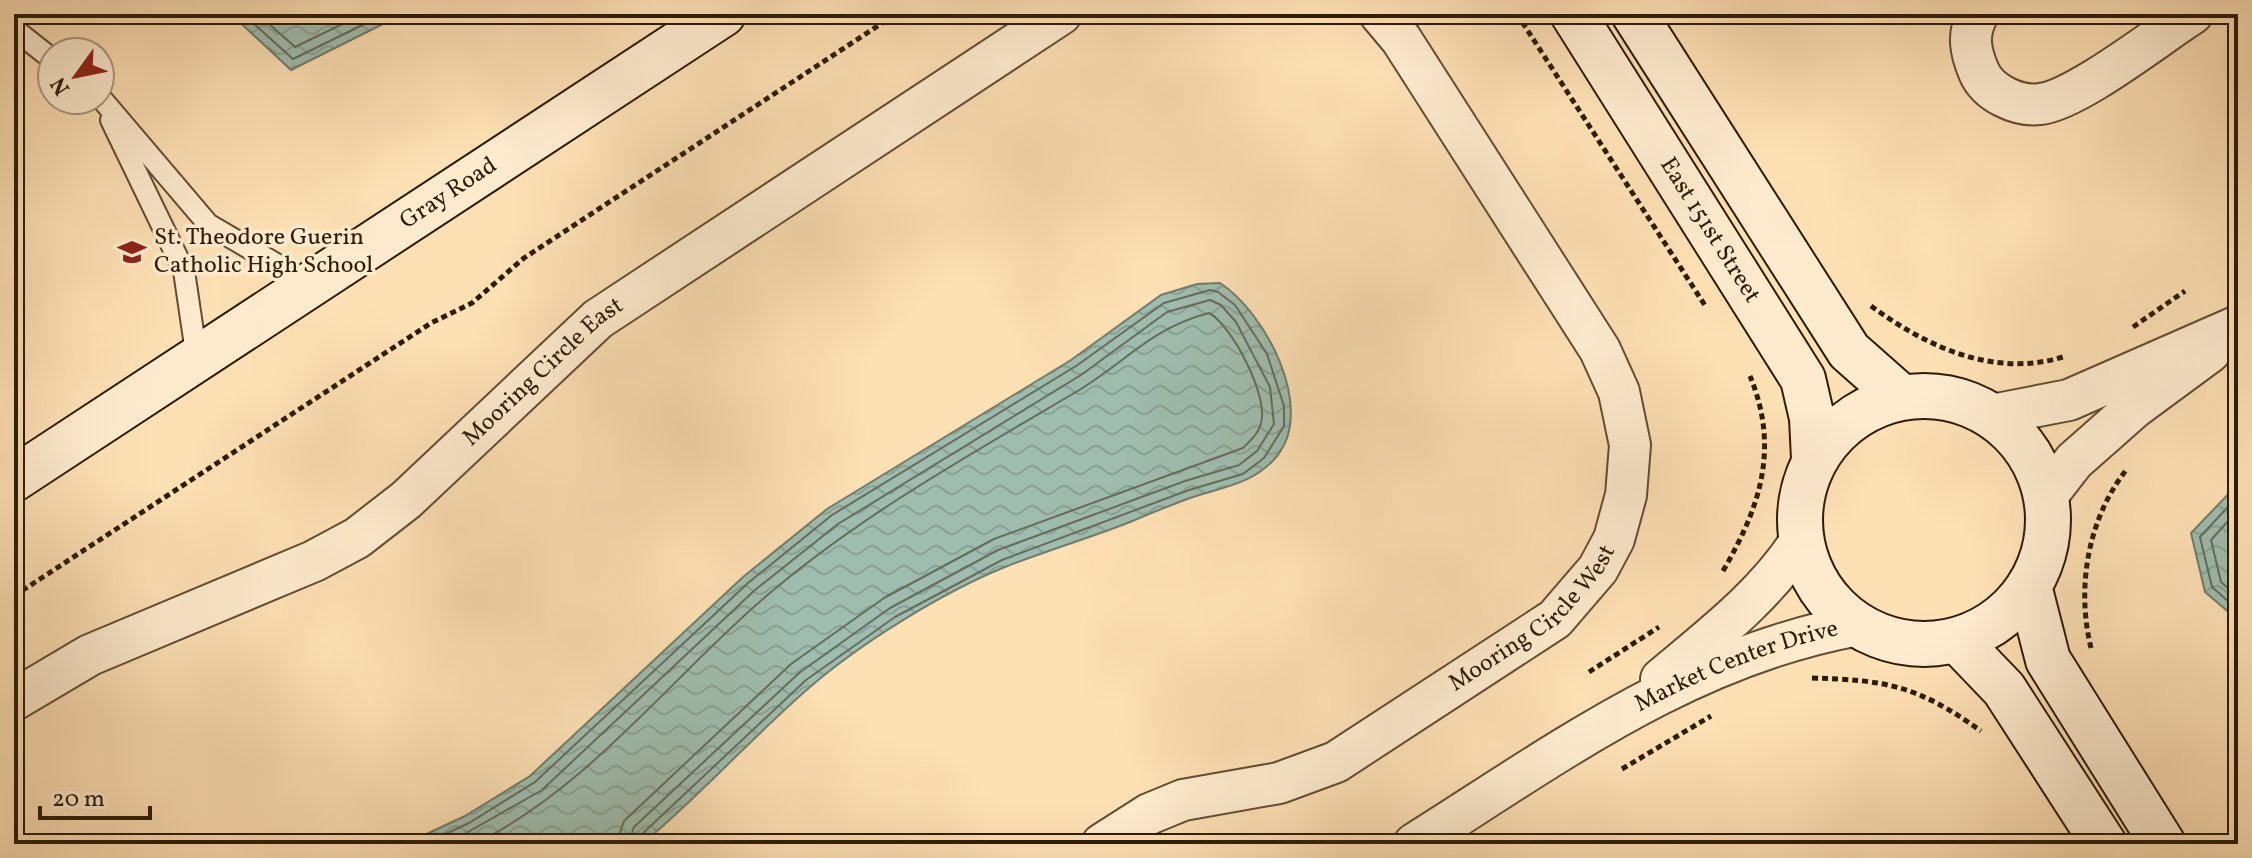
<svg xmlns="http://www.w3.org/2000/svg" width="2252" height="858" font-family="Vollkorn,serif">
<defs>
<pattern id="water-waves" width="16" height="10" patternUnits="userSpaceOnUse" patternTransform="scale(2)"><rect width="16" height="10" fill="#9fbdaf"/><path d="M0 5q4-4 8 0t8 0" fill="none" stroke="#89a295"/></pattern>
</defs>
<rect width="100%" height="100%" fill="#fde0b4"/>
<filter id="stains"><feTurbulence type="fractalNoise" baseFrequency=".0025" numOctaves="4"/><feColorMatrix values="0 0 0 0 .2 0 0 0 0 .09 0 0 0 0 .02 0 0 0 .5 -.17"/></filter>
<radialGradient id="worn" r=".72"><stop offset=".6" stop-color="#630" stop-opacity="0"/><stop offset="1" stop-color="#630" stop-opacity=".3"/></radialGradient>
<g fill="url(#water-waves)" stroke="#717d6d" stroke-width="2">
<path d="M231 14H403L291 70Z"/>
<path d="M1220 283C1265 312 1316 408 1277 456 1255 483 1224 487 1193 497 1170 505 1147 515 1125 524 1086 539 1045 551 1005 567 943 592 861 643 810 687 752 737 701 795 642 844H405L465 816 530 776 743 577 827 509 1071 360 1161 295 1197 284Z"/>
<path d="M2238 484V620L2205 592 2191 533Z"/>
</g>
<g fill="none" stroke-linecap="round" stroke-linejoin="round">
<g stroke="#666c5c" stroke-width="2">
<path d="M243 14 293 59 385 14"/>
<path d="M258 14 295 47 363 14"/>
<path d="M2238 496 2200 537 2212 587 2238 610"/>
<path d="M2238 510 2211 540 2221 582 2238 597"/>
<path d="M424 844 469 823 535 782 748 583 832 515 1076 366 1164 303 1210 290 1218 292 1235 305 1267 354 1284 406V426L1264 458 1243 474 1189 490 1002 560 895 617 806 680 641 835 638 844"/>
<path d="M447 844 542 790 755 590 838 524 1081 375 1167 312 1210 300 1221 305 1236 322 1270 387 1274 424 1257 451 1239 465 1185 481 998 550 890 608 799 673 634 827 628 844"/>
<path d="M475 844C589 787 669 680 764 598 858 517 969 455 1076 392 1126 362 1151 328 1209 313 1232 325 1269 397 1261 423 1259 433 1250 441 1243 448L994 539 884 598 791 664 624 821 616 844"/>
</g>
<defs>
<g id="lane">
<path d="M14 29 52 59"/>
<path d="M100 97 208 224 310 284"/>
<path d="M111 120 184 271 197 359"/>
</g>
<g id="street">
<path d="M1978 14C1967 34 1970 51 1979 72 1988 93 2018 107 2040 104 2075 101 2159 35 2192 14"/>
<path d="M1992 415 2069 400 2238 326"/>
<path d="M2046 497 2074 461 2134 408 2210 352"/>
<path d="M1661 679C1712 636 1765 596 1801 540"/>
<path id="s1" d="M14 700 90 655 314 561 357 538 406 500 598 319 1061 14"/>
<path id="s2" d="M1102 844 1149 814 1183 800 1279 783 1336 762 1555 619 1598 569 1614 539 1626 495 1630 445 1619 392 1600 350 1401 39 1380 14"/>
<path id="s3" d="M1414 844C1557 754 1688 656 1858 625"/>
</g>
<g id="secondary">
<path id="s4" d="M1573 14 1803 379 1812 418 1814 459"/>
<path d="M1634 14 1849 351 1901 397"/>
<circle cx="1924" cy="520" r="124"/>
<path id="s5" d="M14 479 723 14"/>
<path d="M2029 586 2048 660 2163 844"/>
<path d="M1957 640 2004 689 2104 844"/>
</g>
</defs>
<use href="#lane" stroke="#614d34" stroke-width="24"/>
<use href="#street" stroke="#614d34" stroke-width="44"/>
<use href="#secondary" stroke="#2d1c0a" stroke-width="48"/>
<g stroke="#2d1c0a" stroke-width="5" stroke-dasharray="6 4" stroke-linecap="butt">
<path d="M1517 14 1706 307"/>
<path d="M1871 306C1927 347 1995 379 2066 356"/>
<path d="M2133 327 2185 291"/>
<path d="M1723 571C1760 507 1780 449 1750 376"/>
<path d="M14 596 431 323 472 303 524 258 896 14"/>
<path d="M2091 648C2076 587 2088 518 2127 469"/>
<path d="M1589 672 1659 627"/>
<path d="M1812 678C1887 680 1918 686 1981 731"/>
<path d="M1622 769 1711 716"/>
</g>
<use href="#lane" stroke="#feebce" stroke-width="20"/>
<use href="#street" stroke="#feebce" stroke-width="40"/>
<use href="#secondary" stroke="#feebce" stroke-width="44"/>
</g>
<defs>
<symbol id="school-bare" viewBox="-9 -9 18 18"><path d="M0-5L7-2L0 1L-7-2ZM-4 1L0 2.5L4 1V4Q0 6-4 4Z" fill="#8f2418" stroke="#feebce" stroke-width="2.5" paint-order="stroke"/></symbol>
</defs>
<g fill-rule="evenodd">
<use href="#school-bare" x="112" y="232" width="40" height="40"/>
</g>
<g text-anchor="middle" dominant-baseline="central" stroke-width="7" stroke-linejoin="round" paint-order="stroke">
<g font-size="24" fill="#2d1c0a" stroke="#feebce">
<text stroke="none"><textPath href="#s5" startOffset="520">Gray Road</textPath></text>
<text stroke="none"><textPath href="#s4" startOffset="256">East 151st Street</textPath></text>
<text stroke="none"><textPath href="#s1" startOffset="630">Mooring Circle East</textPath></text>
<text stroke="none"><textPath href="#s2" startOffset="496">Mooring Circle West</textPath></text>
<text stroke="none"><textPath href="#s3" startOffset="370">Market Center Drive</textPath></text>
</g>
<g font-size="24" fill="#2d1c0a" stroke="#feebce" text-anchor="start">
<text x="154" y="238">St. Theodore Guerin<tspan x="154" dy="28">Catholic High School</tspan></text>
</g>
</g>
<rect width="2252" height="858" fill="none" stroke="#fde0b4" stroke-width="48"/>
<rect x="16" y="16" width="2220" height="826" fill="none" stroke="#2d1c0a" stroke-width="4"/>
<rect x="24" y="24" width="2204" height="810" fill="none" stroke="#2d1c0a" stroke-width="2"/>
<g transform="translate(76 76) rotate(237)"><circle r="38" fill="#feebce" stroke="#aa9880" stroke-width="2"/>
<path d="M0-6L14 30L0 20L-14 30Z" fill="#8f2418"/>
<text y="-12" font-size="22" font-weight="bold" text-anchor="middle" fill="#2d1c0a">N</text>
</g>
<path d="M40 806v12h110v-12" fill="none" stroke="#2d1c0a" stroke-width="4"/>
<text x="52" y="806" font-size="24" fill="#2d1c0a" stroke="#feebce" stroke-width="6" paint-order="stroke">20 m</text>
<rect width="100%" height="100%" filter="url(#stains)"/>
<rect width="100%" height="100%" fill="url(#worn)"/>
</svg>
